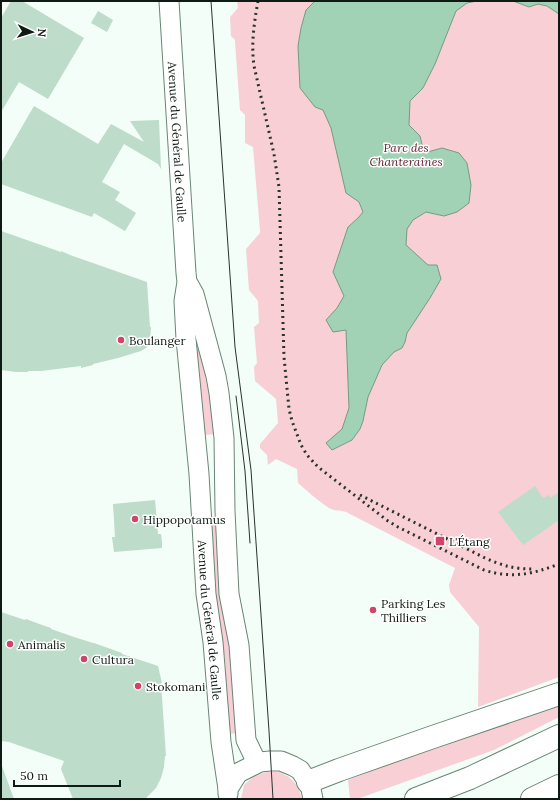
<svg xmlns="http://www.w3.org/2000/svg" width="560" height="800" font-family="Lora,serif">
<rect width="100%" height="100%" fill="#f2fef7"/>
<g fill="#f7cfd5">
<path d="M237 1H559V677L478 707 479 627 450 592 449 585 455 568 346 512C341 510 338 511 334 510 327 509 305 489 298 483L297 469 276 459 268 465 267 455 260 448V444L278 423 276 399 255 381 254 367 257 363 254 327 259 323 258 301 249 290 246 249 260 233V231L253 147 245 143V115L240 110 235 42V40L231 36 230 17 238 8Z"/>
<path d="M190 294 218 434 203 435Z"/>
<path d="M209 516H217L233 651 237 733 229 734 225 660 212 581Z"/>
<path d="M559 698V717L494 750 357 799H350L348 780 488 727Z"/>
<path d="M267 772H279L289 777 298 786 302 799H241L244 785 254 776Z"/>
</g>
<g fill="#a2d2b6" stroke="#769b85">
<path d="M315 1H477L467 3 456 11 435 64 423 88 410 101 409 125 420 136 424 153 442 148 459 153 467 163 471 185 469 203 457 212 444 216 426 212 413 220 407 229 406 245 428 265H437L441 279 430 298 407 333 405 342 402 348 394 352 382 365 368 397 363 421 360 429 352 440 332 450 326 443 342 429 349 408 346 330 333 332 326 320 337 308 344 296 333 272 348 227 358 218 363 212 359 202 346 193 331 128 323 110 315 107 300 88 298 46 301 28 306 10Z"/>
<path d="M513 1H559V14L547 6 538 4 529 7Z"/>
</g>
<g fill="#bddcc9">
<path d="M11 1H22L84 38 48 99 19 82 1 112V18Z"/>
<path d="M98 11 113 20 107 32 91 23Z"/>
<path d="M34 106 98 144 111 124 144 142 130 121 159 120 161 169 158 164 124 144 102 182 120 192 115 200 136 213 125 231 94 213 92 217 1 184V163Z"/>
<path d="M1 231 61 252V251L70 255 147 282 150 327H151L150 342 149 345 146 348 141 351 118 358 93 364V365L81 368V366L41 371H28V372H16L1 370Z"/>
<path d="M535 486 543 498 549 495 550 498 559 492V520L523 545 498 512Z"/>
<path d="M155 500 158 534H161L162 542V548L114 552 112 537H115L113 504Z"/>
<path d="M1 612 25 620 26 619 42 625 51 628V629L74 637 93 643H94L122 653V654L158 666 162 683H161L166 756H165L164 767 161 778 156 788 145 799H73L61 769 64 761 9 742 1 741Z"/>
<path d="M2 766 14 799H1V767Z"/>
</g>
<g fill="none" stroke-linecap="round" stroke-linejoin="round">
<defs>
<g id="secondary">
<path id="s1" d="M169 1 186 273 187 282 184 301 186 339 199 474 206 594 213 642 221 742 228 789"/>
<path d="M189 285 194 294 216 376 219 393 224 438 225 511 229 594 239 645 246 740 257 763"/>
<path d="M228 794V789L238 773 260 762 270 761H281L293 766 300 770 308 782 311 789 313 799"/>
</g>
<g id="motorway">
<path d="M308 782 339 770 430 738 559 694"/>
<path d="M416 799 470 778 559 736"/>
<path d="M532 799 559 786"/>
</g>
</defs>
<use href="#secondary" stroke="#698575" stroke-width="21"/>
<use href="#motorway" stroke="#698575" stroke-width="24"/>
<use href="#secondary" stroke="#fff" stroke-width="19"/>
<use href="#motorway" stroke="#fff" stroke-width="22"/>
<g stroke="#28332d" stroke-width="1">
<path d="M211 1 235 347 251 470 269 731 273 799"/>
<path d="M236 396 245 471 250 543"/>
</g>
<g stroke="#28332d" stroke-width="3" stroke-dasharray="2 4" stroke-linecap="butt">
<path d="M258 1C254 24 251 43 254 66L274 154 279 187 284 357 289 409 292 421 301 445 307 455 318 467 388 521 398 527 484 570C512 579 533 574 559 564"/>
<path d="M360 495 485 558C504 566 513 569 534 569"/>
</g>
</g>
<g fill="#d1436b" stroke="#fff" stroke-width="1.5">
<circle cx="121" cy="340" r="4"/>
<circle cx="135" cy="519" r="4"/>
<rect x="435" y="536" width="10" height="10" rx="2"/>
<circle cx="373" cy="610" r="4"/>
<circle cx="10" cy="644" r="4"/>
<circle cx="84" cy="659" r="4"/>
<circle cx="138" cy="686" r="4"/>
</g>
<g text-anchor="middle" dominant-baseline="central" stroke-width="3" stroke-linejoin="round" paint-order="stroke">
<g font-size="12" fill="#0f1a14" stroke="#fff">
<text stroke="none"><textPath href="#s1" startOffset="141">Avenue du Général de Gaulle</textPath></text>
<text stroke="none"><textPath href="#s1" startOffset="621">Avenue du Général de Gaulle</textPath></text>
</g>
<g font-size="12" font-style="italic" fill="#642434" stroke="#fff">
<text x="406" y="147">Parc des<tspan x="406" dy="14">Chanteraines</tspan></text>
</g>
<g font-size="12" fill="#0f1a14" stroke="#fff" text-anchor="start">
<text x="129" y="340">Boulanger</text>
<text x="143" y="519">Hippopotamus</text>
<text x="449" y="541">L'Étang</text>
<text x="381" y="603">Parking Les<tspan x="381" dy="14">Thilliers</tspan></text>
<text x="18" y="644">Animalis</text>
<text x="92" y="659">Cultura</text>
<text x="146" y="686">Stokomani</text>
</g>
</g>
<rect width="560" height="800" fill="none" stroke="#0f1a14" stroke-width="4"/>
<g transform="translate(32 32) rotate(94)" stroke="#ffffff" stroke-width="3" paint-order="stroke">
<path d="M0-3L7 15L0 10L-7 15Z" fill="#0f1a14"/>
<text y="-6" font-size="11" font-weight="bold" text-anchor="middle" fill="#0f1a14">N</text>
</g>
<path d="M14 780v6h106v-6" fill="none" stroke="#0f1a14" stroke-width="2"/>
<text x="20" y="780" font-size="12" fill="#0f1a14" stroke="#ffffff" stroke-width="3" paint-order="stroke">50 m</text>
</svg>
